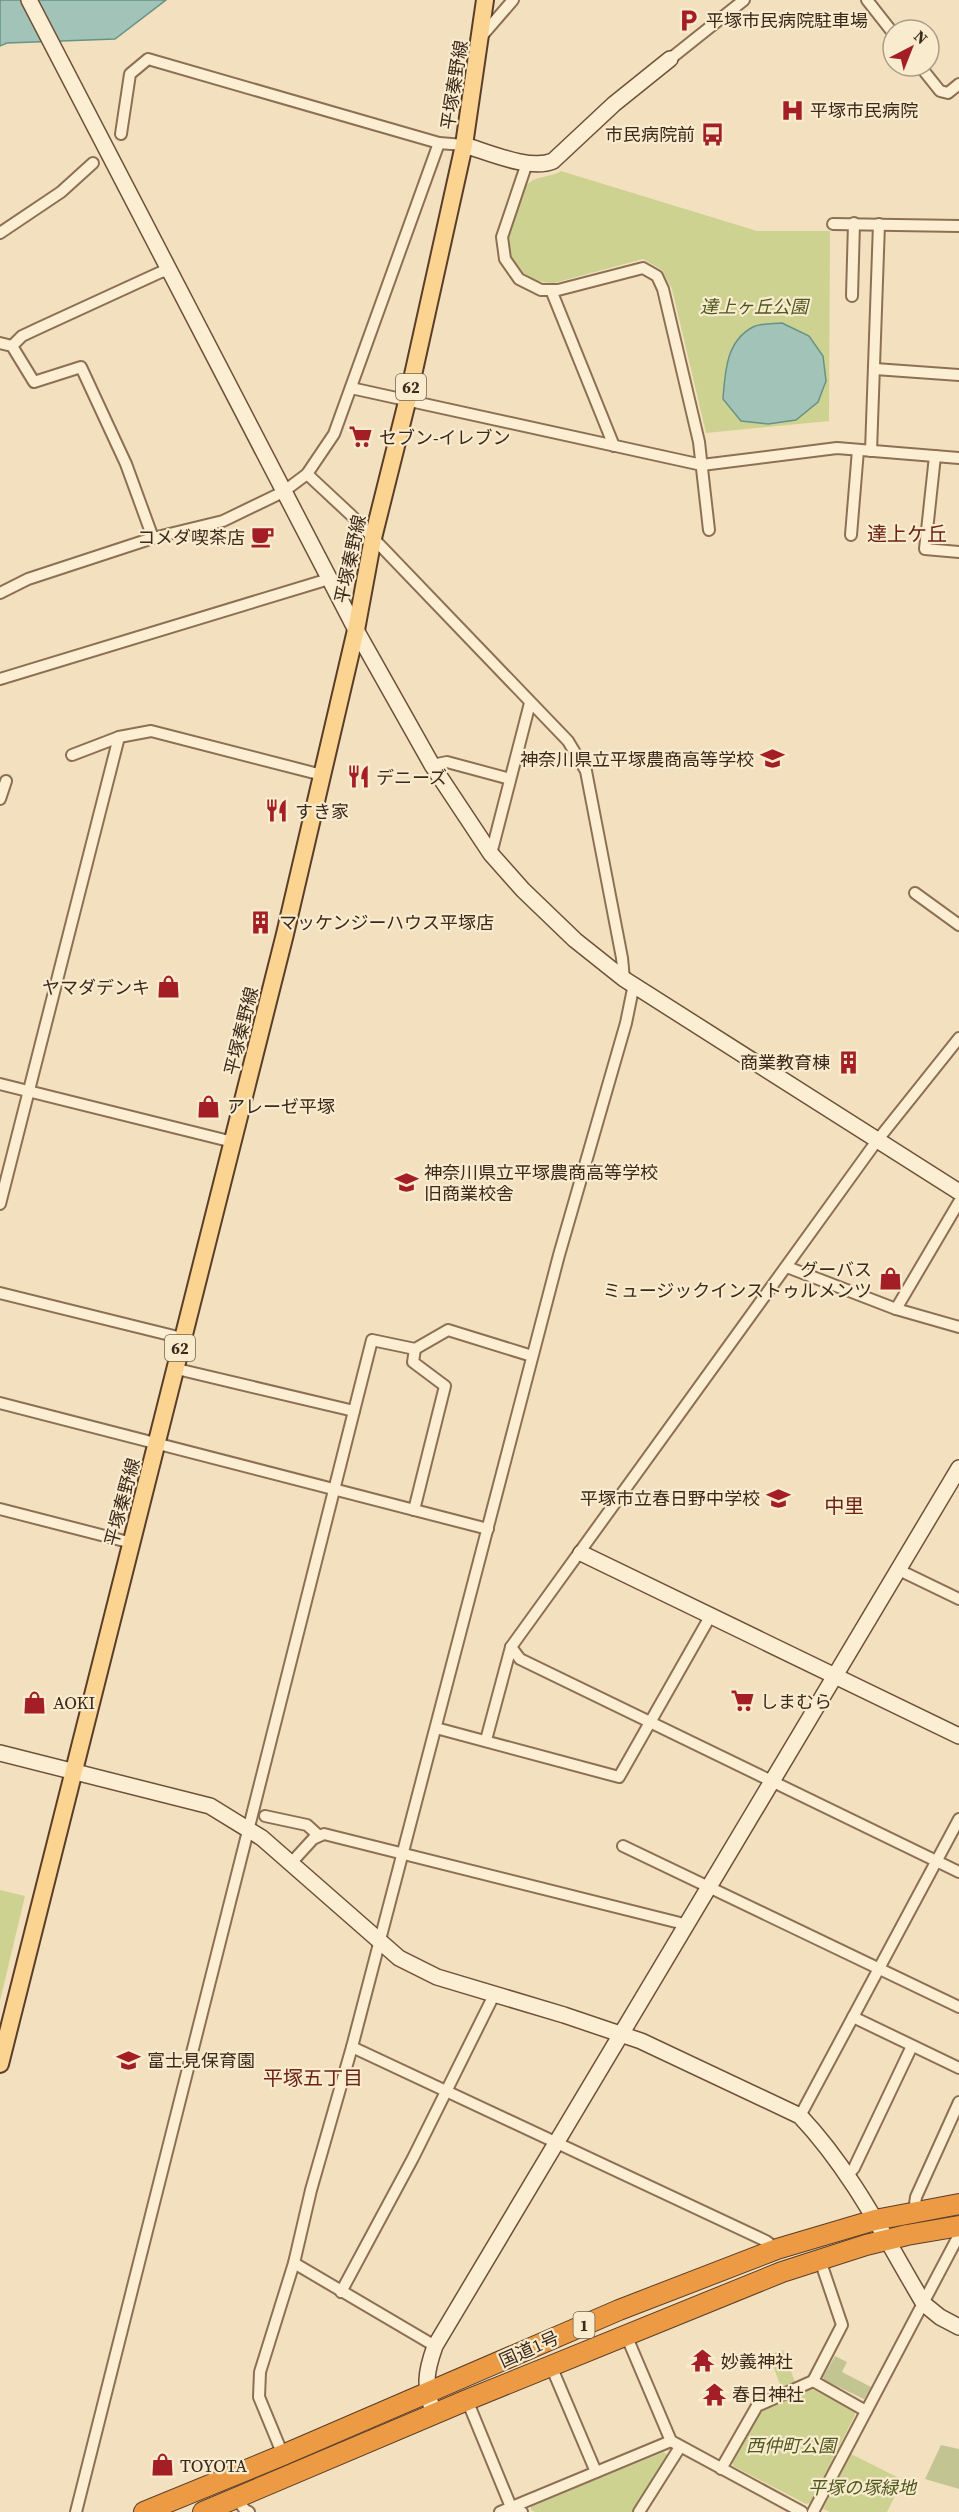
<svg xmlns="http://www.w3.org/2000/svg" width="959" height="2512" font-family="'Source Serif 4','Noto Sans JP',serif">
<rect width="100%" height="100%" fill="#f3e0be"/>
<g fill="#cdd291">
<path d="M561 171 757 231H830L829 421 706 433 672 289 662 270 643 259 554 283C531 283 507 267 506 241 506 229 513 212 519 201 521 196 523 189 527 185 536 175 551 178 561 171Z"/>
<path d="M0 1890 25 1896 0 2001Z"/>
<path d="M783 2350 795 2382 781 2387 769 2355Z"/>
<path d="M812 2389 855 2412V2415L810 2503 806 2504 733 2466V2462L761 2412Z"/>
<path d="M664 2452 668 2456 634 2512H535L531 2510V2506Z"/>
<path d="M851 2454 903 2480 887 2512H830L823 2509Z"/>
</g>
<g fill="#c2c591">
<path d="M835 2356 847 2362 842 2372 871 2387 864 2399 824 2380 823 2377Z"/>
<path d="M941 2445 959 2449V2489L925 2479Z"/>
</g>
<g fill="#a2c4b8" stroke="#689286" stroke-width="1.5">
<path d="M0 0H166L115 39 7 43 0 46Z"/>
<path d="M782 323 809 336 823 356 826 381 818 402 796 420 768 424 741 421 723 399C725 372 726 341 753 327 760 323 774 324 782 323Z"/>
</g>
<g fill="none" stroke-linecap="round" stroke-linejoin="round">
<defs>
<g id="street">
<path d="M867 0 893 33"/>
<path d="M481 37 513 0"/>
<path d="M670 59 744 0"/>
<path d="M920 66 940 91 948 93 959 84"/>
<path d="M121 134 130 74 148 59 439 143"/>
<path d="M527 163 502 237 505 259 519 279 541 290H558L643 268 657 276 663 289 699 442 709 530"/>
<path d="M833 224 959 226"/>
<path d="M0 233 61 192 93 163"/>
<path d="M551 290 614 446"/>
<path d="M852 296 854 223"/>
<path d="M0 343 12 346 34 382 81 367 126 464 153 538"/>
<path d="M12 346 22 336 39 328 161 272 170 271"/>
<path d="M875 369 959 375"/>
<path d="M351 388 702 465 837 448 959 458"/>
<path d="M871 451 879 224"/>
<path d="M935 456 925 549 959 552"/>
<path d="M307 474 351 515 568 741 586 771 622 958 624 979"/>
<path d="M851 535 858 450"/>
<path d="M0 593 28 579 153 538 223 521 283 492 307 474 334 434 439 143 464 145"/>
<path d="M0 679 329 579"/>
<path d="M72 755 119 737 151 731 322 775"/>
<path d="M432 765 447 762 510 779"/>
<path d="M0 799 6 781"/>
<path d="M491 854 530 703"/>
<path d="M915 893 959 925"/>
<path d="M0 1084 233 1142"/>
<path d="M0 1204 119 737"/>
<path d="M787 1267 896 1309 959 1327"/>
<path d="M0 1293 182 1338"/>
<path d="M896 1309 959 1202"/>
<path d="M177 1369 354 1411 372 1340 415 1349 448 1330 532 1356"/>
<path d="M0 1403 488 1529"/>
<path d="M0 1509 132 1543"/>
<path d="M414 1510 445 1386 413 1362 415 1349"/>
<path d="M899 1570 959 1599"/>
<path d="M511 1647 520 1659 959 1872"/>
<path d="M436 1728 619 1777 711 1615"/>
<path d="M486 1740 511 1647 876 1142 959 1038"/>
<path d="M265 1816 307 1825 318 1835"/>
<path d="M623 1846 959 2007"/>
<path d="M292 1862 313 1839 324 1834 688 1925"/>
<path d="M853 2017 959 2068"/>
<path d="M352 2047 766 2241 777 2249"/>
<path d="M800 2116 959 1819"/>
<path d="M848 2175 854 2168 912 2046"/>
<path d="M914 2212 916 2197 959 2102"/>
<path d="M294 2263 435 2346"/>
<path d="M341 2292 413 2158 495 1993"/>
<path d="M626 2335 671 2441 802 2512"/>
<path d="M551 2366 596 2472"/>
<path d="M813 2381 842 2325 820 2260"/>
<path d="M467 2400 511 2507 522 2512"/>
<path d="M283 2455 259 2397 260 2372 294 2263 311 2190 352 2047 559 1255 626 1023 634 984"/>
<path d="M721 2469 757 2406 813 2381 866 2411"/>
<path d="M236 2498 245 2510 249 2512"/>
<path d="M76 2512 354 1411"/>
<path d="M500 2512 671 2441"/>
<path d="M639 2512 680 2447"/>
<path d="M813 2512 959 2235"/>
</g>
<g id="secondary">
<path d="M29 0 356 630 432 765 491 854 523 890 575 940 624 979 959 1192"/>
<path d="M464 145C488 152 530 171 553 161L614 104 670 59"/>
<path d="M581 1553 959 1736"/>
<path d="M0 1753 210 1806 262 1838 399 1958 437 1977 564 2015 641 2041 800 2116C852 2171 886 2240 924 2304L940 2317 959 2327"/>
<path d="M434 2414C424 2386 425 2374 435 2346L959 1468"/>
</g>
<path id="primary" d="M0 2064 285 934 356 630 373 538 407 402 464 145 485 0"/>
<g id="highway">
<path d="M144 2512 283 2455 619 2310 777 2249 875 2220 959 2204"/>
<path d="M203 2512 467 2400 782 2272 866 2245 907 2235 959 2226"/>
</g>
</defs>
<use href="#street" stroke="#8d7054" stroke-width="14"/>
<use href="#secondary" stroke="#6e5138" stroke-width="18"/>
<use href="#primary" stroke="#5a3e2a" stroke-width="20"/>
<use href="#highway" stroke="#5a3e2a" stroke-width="22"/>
<use href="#street" stroke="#fceed2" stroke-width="10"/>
<use href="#secondary" stroke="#fceed2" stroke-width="15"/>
<use href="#primary" stroke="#fbd491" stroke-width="16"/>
<use href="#highway" stroke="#ec9a44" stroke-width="20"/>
</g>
<defs>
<symbol id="parking-bare" viewBox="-9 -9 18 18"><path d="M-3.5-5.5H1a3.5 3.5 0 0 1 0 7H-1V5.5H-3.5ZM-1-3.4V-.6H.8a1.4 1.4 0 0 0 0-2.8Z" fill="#a31e25" stroke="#f9ebce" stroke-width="2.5" paint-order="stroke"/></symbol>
<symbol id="hospital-bare" viewBox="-9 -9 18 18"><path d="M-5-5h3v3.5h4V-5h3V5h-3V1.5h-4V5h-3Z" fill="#a31e25" stroke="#f9ebce" stroke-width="2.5" paint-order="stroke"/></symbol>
<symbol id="bus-bare" viewBox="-9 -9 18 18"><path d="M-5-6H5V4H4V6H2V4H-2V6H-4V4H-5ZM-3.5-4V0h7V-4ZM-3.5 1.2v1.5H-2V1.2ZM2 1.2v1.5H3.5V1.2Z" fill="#a31e25" stroke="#f9ebce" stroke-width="2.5" paint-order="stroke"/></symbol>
<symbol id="supermarket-bare" viewBox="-9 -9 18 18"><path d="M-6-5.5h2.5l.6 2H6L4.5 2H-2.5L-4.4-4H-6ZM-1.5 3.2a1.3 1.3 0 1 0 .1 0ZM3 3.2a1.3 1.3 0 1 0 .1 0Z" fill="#a31e25" stroke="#f9ebce" stroke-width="2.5" paint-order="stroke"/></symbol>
<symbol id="cafe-bare" viewBox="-9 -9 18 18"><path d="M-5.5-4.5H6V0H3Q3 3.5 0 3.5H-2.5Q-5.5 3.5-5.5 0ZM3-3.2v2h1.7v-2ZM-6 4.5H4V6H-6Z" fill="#a31e25" stroke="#f9ebce" stroke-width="2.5" paint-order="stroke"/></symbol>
<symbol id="school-bare" viewBox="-9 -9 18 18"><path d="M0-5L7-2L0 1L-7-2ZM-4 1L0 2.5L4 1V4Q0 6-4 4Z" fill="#a31e25" stroke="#f9ebce" stroke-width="2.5" paint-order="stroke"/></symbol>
<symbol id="restaurant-bare" viewBox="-9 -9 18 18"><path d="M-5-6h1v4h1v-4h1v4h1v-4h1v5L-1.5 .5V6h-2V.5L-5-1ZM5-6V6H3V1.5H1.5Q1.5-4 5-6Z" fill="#a31e25" stroke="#f9ebce" stroke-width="2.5" paint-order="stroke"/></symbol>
<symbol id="building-bare" viewBox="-9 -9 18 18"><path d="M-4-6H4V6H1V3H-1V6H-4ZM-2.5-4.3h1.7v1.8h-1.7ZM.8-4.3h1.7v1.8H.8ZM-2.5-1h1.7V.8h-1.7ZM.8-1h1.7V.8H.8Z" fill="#a31e25" stroke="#f9ebce" stroke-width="2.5" paint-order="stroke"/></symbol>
<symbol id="shop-bare" viewBox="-9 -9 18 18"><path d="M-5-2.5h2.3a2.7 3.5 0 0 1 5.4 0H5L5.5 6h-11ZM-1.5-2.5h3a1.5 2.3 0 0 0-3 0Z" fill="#a31e25" stroke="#f9ebce" stroke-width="2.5" paint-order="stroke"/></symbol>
<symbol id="temple-bare" viewBox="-9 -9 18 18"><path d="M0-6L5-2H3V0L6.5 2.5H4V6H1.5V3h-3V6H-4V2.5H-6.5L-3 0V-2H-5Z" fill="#a31e25" stroke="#f9ebce" stroke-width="2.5" paint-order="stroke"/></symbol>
</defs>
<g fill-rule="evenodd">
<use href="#parking-bare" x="672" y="4" width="33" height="33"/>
<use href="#hospital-bare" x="776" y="94" width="33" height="33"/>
<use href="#bus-bare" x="696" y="118" width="33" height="33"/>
<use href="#supermarket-bare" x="344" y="420" width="33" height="33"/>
<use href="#cafe-bare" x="246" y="520" width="33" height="33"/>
<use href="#school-bare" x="756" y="742" width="33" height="33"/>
<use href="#restaurant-bare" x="342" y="760" width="33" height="33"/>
<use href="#restaurant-bare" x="260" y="794" width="33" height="33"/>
<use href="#building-bare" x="244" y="906" width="33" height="33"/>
<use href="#shop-bare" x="152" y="970" width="33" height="33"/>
<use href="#building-bare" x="832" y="1046" width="33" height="33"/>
<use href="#shop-bare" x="192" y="1090" width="33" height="33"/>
<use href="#school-bare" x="390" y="1166" width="33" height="33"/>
<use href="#shop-bare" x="874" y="1262" width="33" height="33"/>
<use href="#school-bare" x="762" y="1482" width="33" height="33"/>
<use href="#supermarket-bare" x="726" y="1684" width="33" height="33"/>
<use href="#shop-bare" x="18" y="1686" width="33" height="33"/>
<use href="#school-bare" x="112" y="2044" width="33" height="33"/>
<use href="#temple-bare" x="686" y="2344" width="33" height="33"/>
<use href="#temple-bare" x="698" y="2378" width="33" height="33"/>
<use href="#shop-bare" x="146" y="2448" width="33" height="33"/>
</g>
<g text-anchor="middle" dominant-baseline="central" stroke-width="4.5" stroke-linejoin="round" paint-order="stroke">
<g fill="#f9ebce" stroke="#746351" stroke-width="1.5">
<rect x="396" y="374" width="30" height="26" rx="4.5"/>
<rect x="165" y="1335" width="30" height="26" rx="4.5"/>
<rect x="573.5" y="2312" width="21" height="26" rx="4.5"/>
</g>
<g font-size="16" font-weight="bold" fill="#3b291b">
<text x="411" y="387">62</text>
<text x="180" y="1348">62</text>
<text x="584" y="2325">1</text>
</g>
<g font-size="18" fill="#3b291b" stroke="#f9ebce" text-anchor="start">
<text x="706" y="20">平塚市民病院駐車場</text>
<text x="810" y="110">平塚市民病院</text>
<text x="695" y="134" text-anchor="end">市民病院前</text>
<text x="379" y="437">セブン-イレブン</text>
<text x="245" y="537" text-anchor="end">コメダ喫茶店</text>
<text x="754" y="759" text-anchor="end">神奈川県立平塚農商高等学校</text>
<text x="376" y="777">デニーズ</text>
<text x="295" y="811">すき家</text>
<text x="279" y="922">マッケンジーハウス平塚店</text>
<text x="150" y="987" text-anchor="end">ヤマダデンキ</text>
<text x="830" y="1062" text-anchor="end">商業教育棟</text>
<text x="227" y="1106">アレーゼ平塚</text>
<text x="424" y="1172">神奈川県立平塚農商高等学校<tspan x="424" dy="21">旧商業校舎</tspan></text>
<text x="872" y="1269" text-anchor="end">グーバス<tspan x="872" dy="21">ミュージックインストゥルメンツ</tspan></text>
<text x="760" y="1498" text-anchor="end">平塚市立春日野中学校</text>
<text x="760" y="1701">しまむら</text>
<text x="53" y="1702">AOKI</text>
<text x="147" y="2060">富士見保育園</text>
<text x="721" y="2361">妙義神社</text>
<text x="732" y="2394">春日神社</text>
<text x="180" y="2465">TOYOTA</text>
</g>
<g font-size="18" fill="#3b291b" stroke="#f9ebce">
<text transform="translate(454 85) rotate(-81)">平塚秦野線</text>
<text transform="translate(350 559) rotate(-78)">平塚秦野線</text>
<text transform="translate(241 1031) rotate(-76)">平塚秦野線</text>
<text transform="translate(122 1502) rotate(-75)">平塚秦野線</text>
<text transform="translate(529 2349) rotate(-24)">国道1号</text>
</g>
<g font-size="18" font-style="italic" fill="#4e591f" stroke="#f9ebce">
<text x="754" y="306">達上ヶ丘公園</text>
<text x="791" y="2445">西仲町公園</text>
<text x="862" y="2487">平塚の塚緑地</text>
</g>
<g font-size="20" fill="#6c2315" stroke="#f9ebce">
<text x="907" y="534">達上ケ丘</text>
<text x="844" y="1506">中里</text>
<text x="313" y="2078">平塚五丁目</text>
</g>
</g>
<g transform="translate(911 48) rotate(42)"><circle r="28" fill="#f9ebce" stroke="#ad9d86" stroke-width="1.5"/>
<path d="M0-4.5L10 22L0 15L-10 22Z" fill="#a31e25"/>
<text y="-9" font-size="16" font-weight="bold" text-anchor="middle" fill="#3b291b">N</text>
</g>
</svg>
